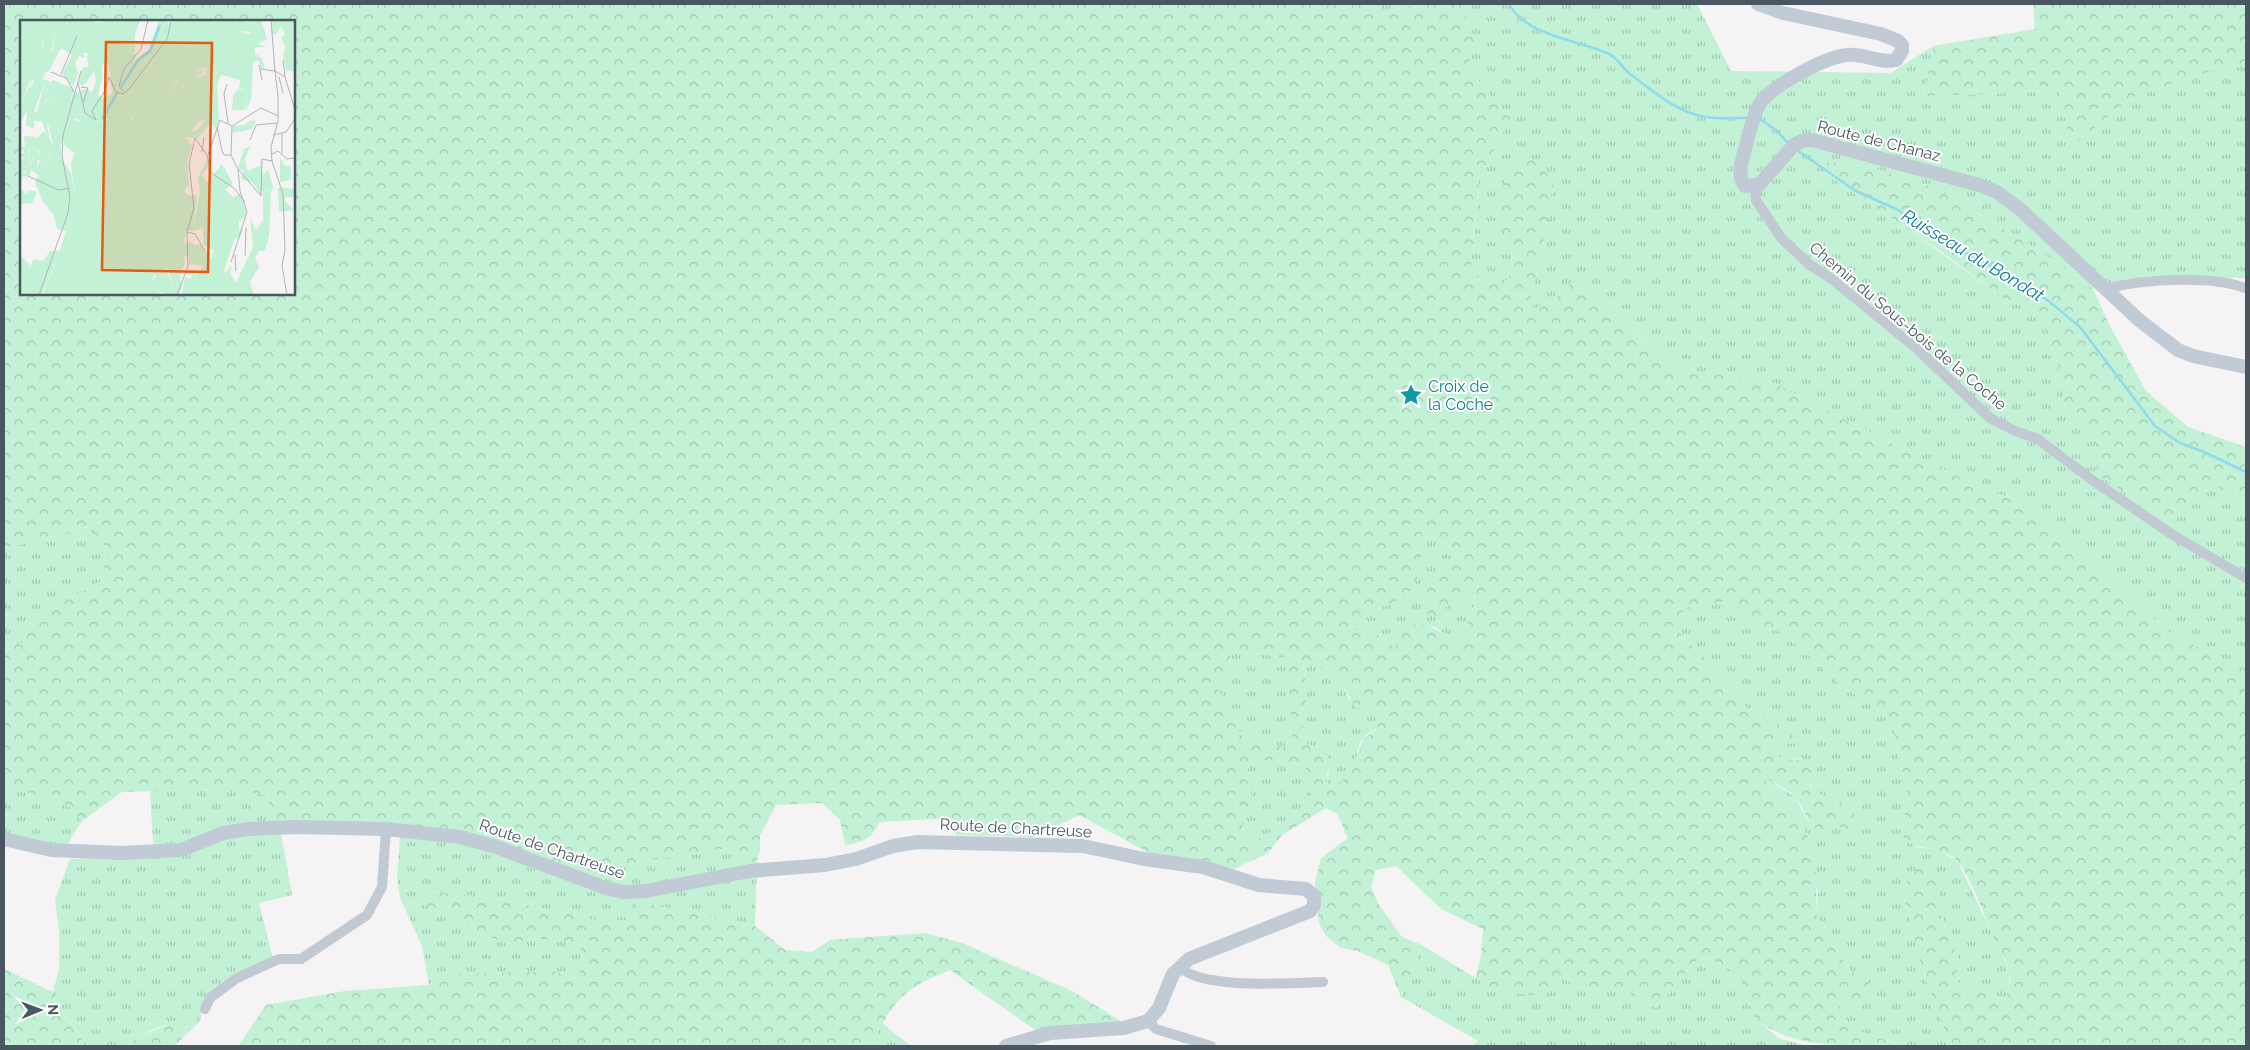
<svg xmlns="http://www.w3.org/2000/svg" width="2250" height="1050" font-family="Raleway,sans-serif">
<defs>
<pattern id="grass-tufts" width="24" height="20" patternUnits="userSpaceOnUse" patternTransform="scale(1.25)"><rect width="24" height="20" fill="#c3f1d5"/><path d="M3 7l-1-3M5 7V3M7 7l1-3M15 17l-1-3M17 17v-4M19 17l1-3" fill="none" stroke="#a0c6b0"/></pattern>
<pattern id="forest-crowns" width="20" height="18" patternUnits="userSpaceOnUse" patternTransform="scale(1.25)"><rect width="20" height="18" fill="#c3f1d5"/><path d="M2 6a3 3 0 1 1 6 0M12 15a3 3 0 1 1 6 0" fill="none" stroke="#a0c6b0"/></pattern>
</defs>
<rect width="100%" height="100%" fill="#f5f3f3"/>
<g fill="url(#grass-tufts)">
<path d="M1371 4H1416L1375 16Z"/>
<path d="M1473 4H1697L1731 71 1891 73 1933 46 1924 96 2060 91 2070 147 2134 97 2232 64H2246V278H2148L2093 289 2043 253 1936 188 1867 166 1818 163 1840 184 1911 231 2005 300 2037 311 2057 362 2066 411 2095 444 2098 474 2216 483 2228 496 2246 505V671L2171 634 2025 501 1986 491 1774 383 1677 368 1634 331 1573 283 1554 299 1534 309 1530 302 1546 232 1496 212 1512 251 1511 274 1501 287 1480 280 1471 263 1479 181 1510 117 1486 91 1468 65 1477 43 1463 15Z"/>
<path d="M91 526 105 546 103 580 37 616 22 643 4 646V549Z"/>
<path d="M1424 534C1437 538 1455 546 1460 560L1437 577 1446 607 1473 596 1476 601 1469 617 1464 639H1453L1433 626 1397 634 1398 645 1393 646 1374 632 1351 630 1350 623C1360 613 1369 614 1381 608 1418 592 1421 577 1418 539Z"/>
<path d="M1722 602 1759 626 1782 632 1828 676 1883 713 1893 728 1908 796 1902 831 1916 847 1938 849 1958 862 2009 969V993L2002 1003 1994 994 1960 985 1957 974 1960 963 1939 910 1940 887 1934 866 1921 865 1903 895 1924 976 1942 1021 1949 1046H1901L1888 1040 1855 1030 1845 1024 1837 1015 1849 970 1817 915 1818 891 1787 807 1776 803 1766 778 1795 797 1807 820 1821 831 1837 825 1857 832V827C1843 793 1836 807 1814 791 1812 790 1805 764 1802 758 1786 761 1778 761 1770 745L1773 740 1790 744 1768 716 1752 711 1743 705 1730 685 1714 678 1708 668 1705 657 1683 637 1677 627 1679 616 1687 607Z"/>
<path d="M1239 651 1288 658C1290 673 1288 687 1289 702 1290 716 1298 738 1283 747L1260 744 1244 738 1237 728 1232 711 1219 691C1222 683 1225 678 1228 671 1232 662 1226 654 1239 651Z"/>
<path d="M1308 660C1325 670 1344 679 1349 699 1359 703 1377 707 1380 719 1383 729 1368 732 1363 738 1358 744 1357 756 1355 764 1351 774 1343 780 1335 787H1330L1326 782 1329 771 1323 749 1306 744 1301 715 1307 698 1303 663Z"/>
<path d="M1258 760C1280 760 1295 758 1312 774 1311 782 1311 791 1308 798 1301 814 1260 843 1242 844L1243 822 1253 800 1246 777 1248 766Z"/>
<path d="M4 785 70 807 82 821 59 857 4 845Z"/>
<path d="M218 789 265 795 279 822 292 895 259 903 273 959 203 1006 200 1021 191 1030C168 1017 152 1030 131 1042L130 1046H84L81 1035 58 1009 53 992 59 969V932L55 900 70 859 154 858 150 791Z"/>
<path d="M466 832 522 849 576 872 728 848 743 864 757 860 755 926 643 903 631 920H595L501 899 429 891 427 909 471 921 480 934 508 944 536 938 579 944C584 955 582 968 576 979L554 971 456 974 429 985 422 946 400 898 397 878 400 837Z"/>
<path d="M1422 945 1498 992 1560 978 1589 991 1618 987 1656 1008 1695 961 1707 957 1742 976 1753 1015 1778 1038 1807 1046H1472L1478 1041 1401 997Z"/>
<path d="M882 1023 911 1046H871Z"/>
</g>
<g fill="url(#forest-crowns)" fill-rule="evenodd">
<path d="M4 4H1371L1375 16 1416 4H1473L1463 15 1477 43 1468 65 1486 91 1511 117 1479 181 1471 263 1480 280 1501 286 1511 274 1512 251 1496 212 1506 176 1519 151 1543 166 1553 185 1546 232 1530 302 1534 309 1554 299 1572 283 1588 292 1677 368 1774 383 1986 491 2025 501 2171 634 2246 671V1046H1949L1942 1021 1924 976 1903 895 1906 883 1921 864 1934 865 1940 887 1939 910 1960 963 1957 974 1960 985 1994 994 2002 1003C2009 993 2011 982 2009 970 2007 959 1998 949 1994 939 1985 918 1972 879 1958 862 1945 846 1922 850 1905 842L1902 831 1908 796 1893 728 1883 713 1828 676 1782 632 1759 626 1722 602 1687 607 1679 616 1677 627 1683 637 1705 657 1708 668 1714 678 1730 685 1743 705 1752 711 1768 716 1796 738V743L1790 744 1773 740 1770 745C1784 773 1800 749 1817 766L1810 775C1810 779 1809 784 1811 787 1817 799 1862 799 1857 832L1851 834 1837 825 1821 831C1805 824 1805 807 1794 796 1787 789 1775 783 1766 779L1776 803 1787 807 1803 824 1815 857 1817 915 1849 970 1868 980 1870 991 1862 1001 1840 1004 1837 1015C1854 1035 1879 1035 1901 1046 1853 1046 1787 1050 1754 1016 1749 1010 1745 985 1742 976L1707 957 1695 961 1656 1008 1618 987 1589 991 1560 978 1545 996 1498 992 1476 978 1481 955 1483 929 1441 909 1396 866 1376 870 1371 887 1379 905 1402 937 1422 945 1401 997 1388 965 1358 951 1341 948 1326 936 1319 923 1315 883 1321 858 1348 838 1337 814 1326 808 1282 835 1268 853 1234 869 1151 854 1079 815 1035 837 956 835 951 818 880 822C872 838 863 843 845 845L840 820 822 803 776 805 760 836V850L757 860 743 864 728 848 576 872 522 849 466 832 279 822 265 795 218 789 122 792 82 821 70 807 4 785V646L22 643 37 616 103 580 105 546 90 526 4 549ZM21 21H294V294H21ZM1424 534C1437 538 1456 546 1460 560 1441 574 1420 585 1424 611L1433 617 1439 616 1446 607 1474 596 1476 602 1469 617 1464 639C1438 638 1431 616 1400 629L1397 634 1398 645 1393 646 1374 632 1351 630 1350 623C1359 614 1368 614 1381 608 1422 591 1421 580 1418 539ZM1239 651 1287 658C1290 673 1288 687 1289 702 1290 716 1298 739 1283 747L1260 744 1244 738 1237 728 1232 711 1219 691C1222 683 1225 678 1228 671 1232 662 1226 654 1239 651ZM1308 660C1321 668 1335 675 1344 687 1349 692 1350 701 1356 708L1373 709 1380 718 1377 729 1363 739 1354 766 1348 775 1335 787 1330 786 1326 782 1329 759 1323 749 1306 744 1301 715 1307 698 1303 663ZM1257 760C1280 760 1295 758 1312 774 1311 782 1311 791 1308 797 1301 814 1260 843 1242 844L1243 822 1253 800 1246 777 1248 766Z"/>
<path d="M2033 4H2246V64H2232L2134 97 2070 147 2060 91 1924 96 1933 46 2035 29Z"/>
<path d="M1817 162 1867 166 1936 188 2043 253 2093 289 2110 326 2146 391 2188 427 2246 447V505L2228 496 2215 483 2170 522 2097 474 2095 444 2066 411 2057 362 2037 311 2005 300 1939 250 1840 184Z"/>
<path d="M428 891 501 899 595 920H631L633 904 643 903 755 926 785 950 812 952 830 940 925 933 962 943 1072 991 1124 1023 1035 1030 950 970C902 989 893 1001 871 1046H238L266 1005 345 991 429 985 456 974 554 971 576 979C582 968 584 955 579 944L536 938 509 944 480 934 471 921 427 909 424 898Z"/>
<path d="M4 969 53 992 58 1009 81 1036 84 1046H4Z"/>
<path d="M179 1023 191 1030 174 1046H130L131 1042C147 1033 160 1026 179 1023Z"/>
</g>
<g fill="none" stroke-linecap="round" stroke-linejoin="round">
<g stroke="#90daee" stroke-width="2.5">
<path d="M1509 4C1527 37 1580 40 1609 54 1619 59 1622 68 1630 74 1653 91 1677 113 1706 117 1719 119 1734 118 1748 118"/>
<path d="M1760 119 1777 131 1787 142"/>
<path d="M1797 150 1854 190 1898 210 1935 237 2011 276 2046 299 2080 327 2155 426 2180 443 2204 452 2246 472"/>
</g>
<g stroke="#c1cad2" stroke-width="10">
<path d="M1759 185 1755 190 1756 200 1782 239 1810 265 1833 280 1917 349 1990 418 2015 431 2038 439 2092 480 2173 535 2246 578"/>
<path d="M2106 289C2142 279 2210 275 2245 288"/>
<path d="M1179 966C1199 990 1292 983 1323 982"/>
<path d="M205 1009 210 998 237 978 279 959H301L367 915 382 887 386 829"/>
<path d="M1148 1021 1156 1029 1211 1046"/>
</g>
<g stroke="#c1cbd6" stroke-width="14">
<path d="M1758 4 1783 13 1881 34 1898 41 1902 45V51L1896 60C1879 64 1864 53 1847 55 1826 57 1770 86 1759 105 1753 116 1750 130 1747 142 1744 155 1735 174 1745 186L1759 185 1794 145 1802 141 1812 140 1979 185 1997 192 2021 210 2139 320 2178 350 2193 356 2246 367"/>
<path d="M4 839 51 850 122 853 181 850 223 833 249 829 297 827 386 829 460 837 496 847 606 888 623 892 646 891 750 871 825 865 856 859 893 846 918 842 1083 846 1144 859 1203 867 1259 885 1306 889 1314 896V905L1310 911 1189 959 1173 974 1159 1008 1148 1021 1124 1028 1050 1033 1006 1046"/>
</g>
</g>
<defs>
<symbol id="sight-bare" viewBox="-9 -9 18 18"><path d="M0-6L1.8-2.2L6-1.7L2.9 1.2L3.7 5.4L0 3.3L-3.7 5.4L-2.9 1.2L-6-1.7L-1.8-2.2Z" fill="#0f9aa8" stroke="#fff" stroke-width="2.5" paint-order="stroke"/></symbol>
</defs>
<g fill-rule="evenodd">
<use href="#sight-bare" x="1395" y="379" width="32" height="32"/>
</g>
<g text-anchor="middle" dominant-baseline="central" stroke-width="4" stroke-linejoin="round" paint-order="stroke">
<g font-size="16" fill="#4a5661" stroke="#fff">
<text transform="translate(1879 141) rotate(14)">Route de Chanaz</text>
<text transform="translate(1908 326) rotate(40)">Chemin du Sous-bois de la Coche</text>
<text transform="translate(1016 828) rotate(3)">Route de Chartreuse</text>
<text transform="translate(552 849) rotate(19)">Route de Chartreuse</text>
</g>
<g font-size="16" fill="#0d838f" stroke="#fff" text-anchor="start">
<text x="1428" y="386">Croix de<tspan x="1428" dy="18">la Coche</tspan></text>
</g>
<g font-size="18" font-style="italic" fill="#0c7c9b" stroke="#fff">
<text transform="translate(1973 255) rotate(31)">Ruisseau du Bondat</text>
</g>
</g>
<g transform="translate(20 20)">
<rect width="275" height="275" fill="#f5f3f3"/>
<path d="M0 0H16L0 22ZM49 0H75V3L92 0 87 20 76 24 60 23 63 25 55 44 58 53 53 67 42 54 52 35 41 28 29 51 17 56 18 22 23 21 22 28 35 8 32 31 26 33 24 41 34 38 40 11ZM95 0H120L115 15V38L102 65 117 44 127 41 145 3 169 0 136 45 122 80 113 91 116 95 110 97 113 100 84 99 78 101 84 103 86 110 64 119 54 133 45 126 51 111 63 103 57 99 50 100 40 127 30 105 42 114 53 74 65 69 72 72 76 61 74 51 66 63 62 66 58 62 63 47 67 48 69 45 67 40 80 44 83 55 78 75 84 78 92 74 90 54 95 55V41L100 40 92 23ZM216 0 234 3 233 12 218 11ZM187 49 175 58 198 51 188 65 164 72 167 64 146 80 158 60 170 58 173 53ZM14 57 10 68 19 59 26 60 14 91 17 93 22 81 24 86 28 79H34L26 70 33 60 47 66 30 89 27 106 31 126 22 101H14V108L6 106 7 91 0 103V86ZM197 65 199 101 196 109 190 102 186 109 180 107 185 100 182 78 192 66ZM218 69 227 72 225 90H212L213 76ZM4 116 16 117 13 128 19 133 27 124 29 138 31 133 33 137 41 138 51 153 56 180 46 211 37 209 34 195 23 182 15 162 25 142 29 144 27 159 33 163 31 141 18 140 17 151 14 145 11 147 13 137 9 125 8 153 1 150 0 143 4 137 0 136 4 132 0 127H5ZM260 137 265 146H271V160L260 162ZM241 141 243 156 248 149 253 166 251 172 243 170 240 175 230 150 240 146ZM202 144 213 164 205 169 213 178 208 181 199 168 187 162ZM261 167 274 169V177H265L264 180 274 190 259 192 258 168ZM170 175H177L173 208 179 193H182L183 208 172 211 166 210 171 193ZM173 222 174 225 180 224 191 239 194 231 196 232 195 240 183 246 169 244V236H162L163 224ZM30 231H40L22 274 0 275 2 254H7L14 239 23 241ZM141 240 153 264 146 275 133 268 131 264 137 254 135 242Z" fill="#c3f1d5"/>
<path d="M16 0H58H49L40 11 34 38 24 42 26 33 33 31 35 8 31 28 24 31 23 21 18 22 22 32 18 35 23 44 17 56 26 53 12 72 10 71 15 59 10 61 0 86V22ZM92 0H95L92 23 100 40 95 41V55L90 54 88 43 83 44 80 53V44L67 40 68 33H63L65 38 59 36 61 22 66 20 68 24H76L81 19 87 20ZM139 0H152L145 3 139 15 135 26 139 31 127 41 117 44 102 66 111 43 129 29ZM169 0H216L218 11 228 14 233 11 234 3 225 0H241L247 19 238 24 247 27H235V34L241 37 245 48 241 49 238 40 233 42 231 80 226 91 227 72 219 68 220 60 201 55 197 65 192 66 182 78 187 84 185 100 179 101 172 110 174 112 180 107 186 109 178 118 166 117 172 126 167 142 169 166 165 168V173L170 175 171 193 162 229 165 243 160 255 162 267 158 275H146L153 264 147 249 138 240 139 257 134 255 131 264 142 275H19L23 274 38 236 56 180 51 145 54 133 64 119 86 110 84 103 78 101 80 98 83 97 86 101 96 97 113 100 112 97 100 96 103 93 116 95 113 91 122 80 136 45ZM184 48H187L185 53 173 56 198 52 188 65 185 62 169 68V63L146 80 157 60 171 58 173 53ZM252 0H275V51H266L263 34 266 28 261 17 265 14 261 6 256 14H252ZM26 60 31 62 26 71 35 78 28 79 25 83 24 93 22 81 16 93ZM47 66 54 69 42 114 30 105 41 129V138H33L31 133 30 139 26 123 22 133 13 128 15 119 24 111 33 125 26 94ZM51 99 64 103 51 111 45 126 43 117ZM231 100 236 101 232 109 213 113V106L224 105ZM10 123 13 137 10 145 15 144 17 151 20 138 33 142V164L27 158 29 143 24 142 20 156 11 150 9 157 3 156 1 161 0 145 4 153H8ZM231 126 225 138 227 150 231 151 238 170 232 162 221 159 224 151 218 148 224 129ZM188 138V147L182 155 185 160 199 168 208 181 219 174 226 188V197L219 200V210H223L220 217 215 218 204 250 205 253 212 245 210 253 216 263 233 227 230 198 236 210 243 200V170L251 172 249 216 245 231H239L235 238 239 247 230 262 234 275H162L165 257 170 259 173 254 178 255 183 246 196 237V232L184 225 181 193 173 208 180 172 178 158ZM0 167 6 174 9 170 17 172 12 183 0 184ZM0 235 10 245 6 259 2 254 0 258Z" fill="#c3f1d5" fill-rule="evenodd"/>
<path fill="none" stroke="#90daee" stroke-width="2.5" d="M101 67 118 40 130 31 140 5M82 99 97 73"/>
<path fill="none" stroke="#b1b4b9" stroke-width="1" d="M251 0 255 51 265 57 275 90M263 40 265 57M239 45 242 60M240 49 255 51 258 77V101L251 127 252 141 263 174 265 230 262 246 267 275M31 52 46 58 54 72M41 54 57 16M259 57 263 73M58 63 65 93 76 100M207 64 204 74 208 103M61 67 68 68 63 83M104 72 99 66 104 49 121 29 128 0M76 100 72 91 85 71 89 57 96 72 103 74 109 69 147 19 151 2M212 106 241 88 258 96M212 106 211 135 218 149M197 107 202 131 204 135H211M262 113V133M253 115 266 112 275 99M230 120 236 105 258 103M182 132 184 117M252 134 258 131 267 139 275 138M188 135 200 100 212 106M8 156 39 170 49 168M167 212 175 214 185 231M215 235 216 251M225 236 226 208M211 242 227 192 220 171 218 149 241 176 242 139 252 141M19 275 48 193 50 177 42 136 43 115 61 51M157 275 168 246 167 212 174 188 169 144 175 118 187 135 191 153 214 168 225 182"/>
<path fill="#e8590c" fill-opacity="0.15" stroke="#e8590c" stroke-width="2.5" d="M86 22 192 23 188 252 82 250Z"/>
<rect width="275" height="275" fill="none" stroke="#4a5661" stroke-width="2.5"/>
</g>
<rect width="2250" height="1050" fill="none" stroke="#4a5661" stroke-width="10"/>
<g transform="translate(40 1010) rotate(89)" stroke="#ffffff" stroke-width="4" paint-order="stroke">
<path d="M0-4L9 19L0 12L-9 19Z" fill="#4a5661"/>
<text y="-8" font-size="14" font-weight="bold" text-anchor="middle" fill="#4a5661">N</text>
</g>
</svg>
